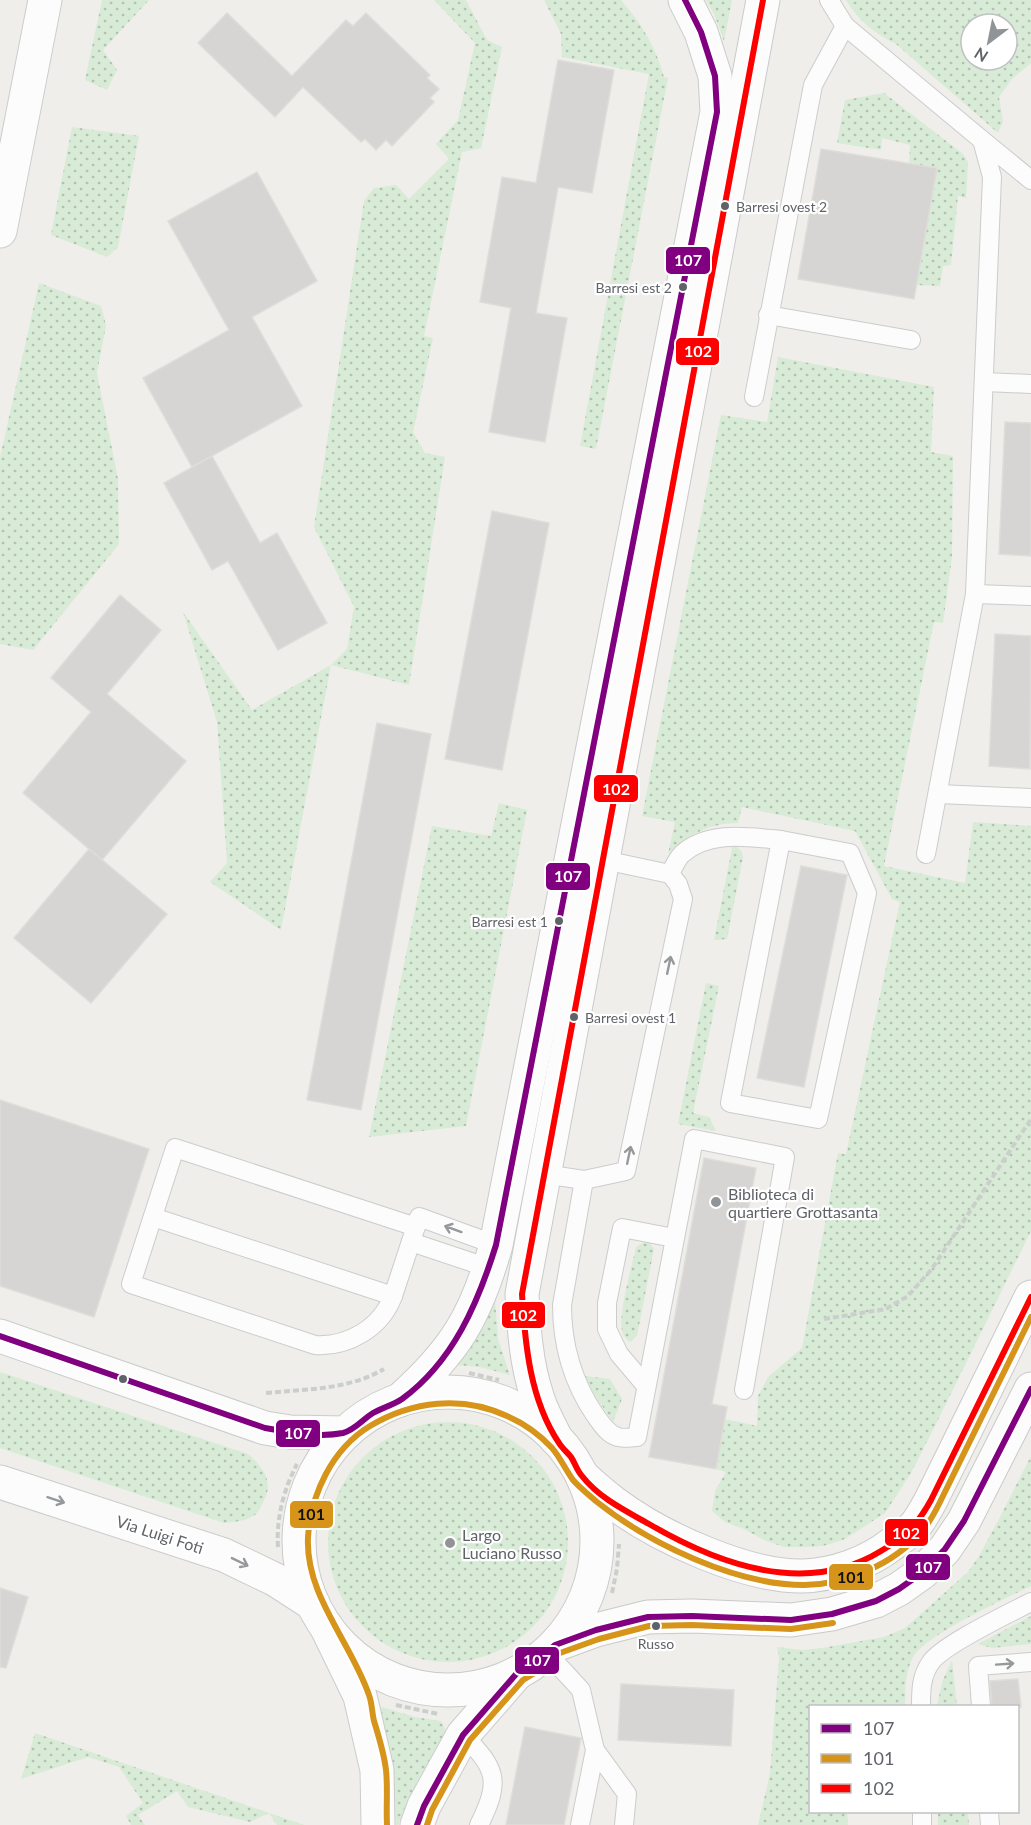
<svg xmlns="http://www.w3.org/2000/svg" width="1031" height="1825" font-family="Lato,sans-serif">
<defs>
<pattern id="grass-dots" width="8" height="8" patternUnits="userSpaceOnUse" patternTransform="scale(1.5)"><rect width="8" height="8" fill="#d8ebd6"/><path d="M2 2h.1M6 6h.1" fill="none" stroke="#b2c2b1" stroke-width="1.8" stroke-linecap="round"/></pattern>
</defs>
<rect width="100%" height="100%" fill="#efeeea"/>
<g fill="url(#grass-dots)" fill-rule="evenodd">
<path d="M102 0H149L103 50 117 70 107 90 85 80Z"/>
<path d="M434 0H466L487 40 502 47 481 148 462 152 424 336 433 338 413 432 425 453 445 457 409 685 331 665 281 930 210 882 227 863 217 722 183 612 252 710 331 665 347 649 354 607 314 527 364 201 374 188 396 185 409 199 449 159 436 144 458 120 475 43Z"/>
<path d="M544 0H621C641 23 656 47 664 77L668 78 596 449 580 446 649 74 562 57 561 34Z"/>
<path d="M706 0H732L724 41 714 14Z"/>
<path d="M846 0H1031V63L1012 79 999 97 1003 121 998 133 896 44C874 33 859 21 846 0ZM971 24H1007V60H971Z"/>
<path d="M884 93 963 154 968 162 966 198 958 196 951 265 943 266 940 286 916 285 937 168 909 163 910 145 882 138 881 150 837 143 845 100Z"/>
<path d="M72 127 139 136 118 247 107 257 51 235Z"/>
<path d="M39 283 101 306 106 325 97 373 118 479 119 544 33 650 0 644V457Z"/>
<path d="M778 357 934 387 931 452 953 456 952 557 943 623 934 622 884 866 965 883 973 822 1031 826V1231L937 1422 911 1473 885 1513 845 1539 823 1546 807 1547H784L764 1540 744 1529 725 1522 712 1511 715 1491 726 1472 716 1469 725 1419 757 1426 758 1396 768 1377 802 1348 838 1153 846 1154 900 902 892 899 855 831 742 807 738 823C709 823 688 835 668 854L675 822 642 816 721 415 767 422Z"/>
<path d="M499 803 527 810 466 1126 369 1137 432 826 491 836Z"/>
<path d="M733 843 742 852 743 857 727 939 714 940Z"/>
<path d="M706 983 719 986 693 1113 709 1117 716 1131 678 1124Z"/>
<path d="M643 1243H650L654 1249 637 1336 630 1342C626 1339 623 1336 622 1331 618 1313 632 1267 636 1247Z"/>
<path d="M495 1299 498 1339 510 1375 480 1367 456 1365Z"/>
<path d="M0 1372 248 1454C263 1467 275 1483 263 1502 261 1506 259 1511 256 1514 248 1521 234 1522 224 1523L0 1448Z"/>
<path d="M585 1376 610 1379 622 1399 613 1422 594 1394Z"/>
<circle cx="448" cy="1542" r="120"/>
<path d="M1031 1456V1586C1005 1599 927 1634 913 1657 905 1672 905 1690 905 1706H810V1812H847L848 1825H758L770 1773 779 1658 777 1647 801 1650 822 1648 884 1637 905 1628 968 1572 979 1556 1000 1517Z"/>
<path d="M1031 1616V1644L992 1648 978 1644Z"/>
<path d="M952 1660 957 1706H937L942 1682Z"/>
<path d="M382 1707 415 1717 441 1721 446 1731 418 1780 398 1825H396L393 1775 377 1719Z"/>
<path d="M35 1733 269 1813 305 1825H277L269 1813 250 1822 188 1807 177 1791 138 1815 145 1825H131L126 1816 143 1803 119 1767 88 1757 21 1779Z"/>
<path d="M938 1812H968L969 1825H938Z"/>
</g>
<g fill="#d6d5d3" stroke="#deddd9" stroke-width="1.5">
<path d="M227 13 292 76 346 20 353 26 366 13 430 75 427 78 439 89 430 98 434 102 392 146 386 140 376 150 365 139 361 142 303 87 275 117 198 43Z"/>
<path d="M558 60 614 70 592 193 558 187 536 313 567 318 545 442 489 432 511 308 480 302 502 177 536 183Z"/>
<path d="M821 149 937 168 914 299 798 279Z"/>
<path d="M257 172 317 281 252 317 302 406 192 467 143 378 229 330 168 221Z"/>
<path d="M1005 422 1031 423V556L999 554Z"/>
<path d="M212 456 260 543 277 533 327 623 278 650 228 561 212 570 164 483Z"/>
<path d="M492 511 549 523 502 770 445 759Z"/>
<path d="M120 595 161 630 107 694 186 761 102 860 23 793 91 712 51 678Z"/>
<path d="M995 634 1031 636 1030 769 989 766Z"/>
<path d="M377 723 431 734 361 1110 307 1100Z"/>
<path d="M89 849 167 914 91 1003 14 938Z"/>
<path d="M801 866 847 875 804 1087 757 1078Z"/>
<path d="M0 1100 149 1149 94 1317 0 1286Z"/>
<path d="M704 1158 756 1168 712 1404 727 1407 716 1469 649 1457Z"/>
<path d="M0 1588 28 1597 6 1668 0 1667Z"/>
<path d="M1018 1679 1021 1707H992L990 1681Z"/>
<path d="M621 1684 734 1690 731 1746 618 1740Z"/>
<path d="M525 1727 581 1738 564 1825H506Z"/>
</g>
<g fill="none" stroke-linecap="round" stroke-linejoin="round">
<defs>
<g id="lane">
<path d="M829 0 845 26 982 140 992 177 975 594 926 854"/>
<path d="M982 140 1031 180"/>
<path d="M768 315 911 340"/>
<path d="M985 382 1031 384"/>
<path d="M754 397 813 85 845 26"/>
<path d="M975 594 1031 596"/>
<path d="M938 794 1031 798"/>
<path d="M781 840 850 853 867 893 818 1119 730 1103Z"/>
<path d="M670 874C673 868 677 859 682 854 709 830 748 837 781 840"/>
<path d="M544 1174 584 1180 562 1305C562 1345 572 1381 595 1415 601 1423 607 1434 618 1437 623 1439 631 1437 637 1437L694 1139 785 1157 744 1390"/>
<path d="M584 1180 626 1171 683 899 678 884 670 874 604 860"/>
<path d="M153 1217 393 1296 419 1217 496 1245"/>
<path d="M411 1242 489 1268"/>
<path d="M393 1296C381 1328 348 1347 315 1345L131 1284 175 1148 416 1227"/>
<path d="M646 1386 619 1354 607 1329V1303L622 1228 674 1238"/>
<path d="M547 1653 581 1690 595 1750 627 1794 624 1825"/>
<path d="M921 1706C921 1690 921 1676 931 1662 944 1644 1008 1614 1031 1602"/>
<path d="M981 1706 978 1666 1031 1662"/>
<path d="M463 1735C497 1769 501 1781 479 1825"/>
<path d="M922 1812V1825"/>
<path d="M989 1812 990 1825"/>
<path d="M580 1825 595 1750"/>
</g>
<g id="street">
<path d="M0 231 45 0"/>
<path d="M0 1336 265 1428 290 1432 345 1433"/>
<path d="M0 1482 224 1555 276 1580 313 1604"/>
<path d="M326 1626 360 1696 377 1770 378 1825"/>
<path d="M417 1825 424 1806 463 1735 517 1673"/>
</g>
<g id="secondary">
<circle cx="448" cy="1541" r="149"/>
<path d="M400 1400C455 1351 476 1316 496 1245L717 112 715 76 701 32 685 0"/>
<path d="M556 1439C550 1425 541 1411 537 1396 526 1363 524 1329 522 1294L763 0"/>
<path d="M582 1476C592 1485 603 1495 614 1503 659 1537 746 1577 803 1576 834 1575 868 1563 892 1544 899 1539 908 1533 914 1527 921 1519 926 1509 931 1500L1031 1297"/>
<path d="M555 1645 596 1630 648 1617 692 1616 791 1620 832 1614 876 1601 899 1589 923 1572 945 1549 964 1521 1031 1389"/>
</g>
</defs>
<use href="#lane" stroke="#cbcccc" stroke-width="20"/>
<use href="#street" stroke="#cbcccc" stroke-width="35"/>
<use href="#secondary" stroke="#cacacb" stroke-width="35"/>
<g stroke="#cacfcc" stroke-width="4" stroke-dasharray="6 3" stroke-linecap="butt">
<path d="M824 1319 886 1309 908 1296 931 1270 1031 1119"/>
<path d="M469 1373 499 1380"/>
<path d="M266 1393C307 1389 348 1390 384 1369"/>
<path d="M278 1547C276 1518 284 1489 297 1464"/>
<path d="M612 1593 617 1569 619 1544"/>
<path d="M396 1705 438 1714"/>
</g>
<use href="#lane" stroke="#fdfcfc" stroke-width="18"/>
<use href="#street" stroke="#fdfcfc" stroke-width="33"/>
<use href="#secondary" stroke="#fdfcfc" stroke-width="33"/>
<defs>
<g id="bus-1">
<path d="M0 1336 265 1428C289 1432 318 1438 343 1433 355 1430 363 1419 373 1413 382 1408 393 1405 402 1399 453 1362 478 1303 496 1245L717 112 715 76 701 32 685 0"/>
<path d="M417 1825 424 1806 463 1735 517 1673 533 1664 555 1645 596 1630 648 1617 692 1616 791 1620 832 1614 876 1601 899 1589 923 1572 945 1549 964 1521 1031 1389"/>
</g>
<g id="bus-2">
<path d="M387 1825C386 1806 388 1788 386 1770 384 1753 379 1737 374 1721 372 1713 372 1703 369 1695 351 1642 305 1595 308 1537 311 1494 332 1449 370 1426 412 1401 462 1395 507 1416 523 1423 540 1435 552 1448 560 1457 565 1469 573 1480 580 1488 589 1495 597 1502 650 1544 736 1585 804 1585 845 1585 894 1564 921 1532 929 1524 934 1514 939 1504L1031 1317"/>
<path d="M427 1825 432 1810 470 1740 523 1680 538 1671 560 1653 599 1639 649 1626 692 1625 791 1629 833 1623"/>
</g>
<path id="bus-3" d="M763 0 522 1294C525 1344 530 1400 559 1443 562 1448 567 1452 571 1457 575 1463 577 1471 582 1476 599 1498 626 1511 649 1524 719 1565 806 1597 881 1551 905 1537 918 1524 931 1500L1031 1297"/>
</defs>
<use href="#bus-1" stroke="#fff" stroke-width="10"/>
<use href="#bus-2" stroke="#fff" stroke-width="10"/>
<use href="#bus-3" stroke="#fff" stroke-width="10"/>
<use href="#bus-1" stroke="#800080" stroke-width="6"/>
<use href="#bus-2" stroke="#d7941a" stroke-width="6"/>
<use href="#bus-3" stroke="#f00" stroke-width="6"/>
</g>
<defs><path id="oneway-shaft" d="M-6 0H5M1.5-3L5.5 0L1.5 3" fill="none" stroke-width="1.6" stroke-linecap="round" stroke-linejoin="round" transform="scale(1.5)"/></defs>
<g stroke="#96999c">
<use href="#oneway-shaft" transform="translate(669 965) rotate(-78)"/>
<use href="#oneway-shaft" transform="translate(629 1155) rotate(-78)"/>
<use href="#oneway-shaft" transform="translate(453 1229) rotate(-160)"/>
<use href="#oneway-shaft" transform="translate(56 1500) rotate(18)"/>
<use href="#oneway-shaft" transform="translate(240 1562) rotate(26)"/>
<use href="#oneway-shaft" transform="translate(1005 1664) rotate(-4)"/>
</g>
<g fill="#5f6368" stroke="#fff" stroke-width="2">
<circle cx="725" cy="206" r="5"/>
<circle cx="683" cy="287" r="5"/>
<circle cx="559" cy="921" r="5"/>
<circle cx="574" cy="1017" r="5"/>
<circle cx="123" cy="1379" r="5"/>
<circle cx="656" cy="1626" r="5"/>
</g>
<g fill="#919496" stroke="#fff" stroke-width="2">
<circle cx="716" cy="1202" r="6"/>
<circle cx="450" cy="1543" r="6"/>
</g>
<g text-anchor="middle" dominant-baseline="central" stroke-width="4.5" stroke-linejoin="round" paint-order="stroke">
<g font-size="14" fill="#5f6368" stroke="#fff" text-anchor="start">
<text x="736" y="206">Barresi ovest 2</text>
<text x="672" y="287" text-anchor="end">Barresi est 2</text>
<text x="548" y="921" text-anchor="end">Barresi est 1</text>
<text x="585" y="1017">Barresi ovest 1</text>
<text x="656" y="1643" text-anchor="middle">Russo</text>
</g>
<g font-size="16" fill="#5f6368" stroke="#fff" text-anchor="start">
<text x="728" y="1193">Biblioteca di<tspan x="728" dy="18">quartiere Grottasanta</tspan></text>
<text x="462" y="1534">Largo<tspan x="462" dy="18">Luciano Russo</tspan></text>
</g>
<g font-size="16" fill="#5f6368" stroke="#fff">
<text transform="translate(160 1534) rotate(18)">Via Luigi Foti</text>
</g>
</g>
<g stroke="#fff" stroke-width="2">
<rect x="665" y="246" width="46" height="29" rx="6" fill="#800080"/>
<rect x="675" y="337" width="45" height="29" rx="6" fill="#f00"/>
<rect x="593" y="774" width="46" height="29" rx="6" fill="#f00"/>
<rect x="545" y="862" width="46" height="29" rx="6" fill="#800080"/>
<rect x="501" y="1301" width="45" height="28" rx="6" fill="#f00"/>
<rect x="275" y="1419" width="46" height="29" rx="6" fill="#800080"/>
<rect x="289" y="1500" width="45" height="29" rx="6" fill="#d7941a"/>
<rect x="884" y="1518" width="45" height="29" rx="6" fill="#f00"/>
<rect x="905" y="1553" width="46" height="28" rx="6" fill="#800080"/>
<rect x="828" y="1563" width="46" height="28" rx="6" fill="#d7941a"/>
<rect x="514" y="1646" width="46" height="29" rx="6" fill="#800080"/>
</g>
<g font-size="16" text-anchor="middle" font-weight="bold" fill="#fff">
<text x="688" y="266">107</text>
<text x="698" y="357">102</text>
<text x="616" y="795">102</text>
<text x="568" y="882">107</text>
<text x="523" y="1321">102</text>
<text x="298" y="1439">107</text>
<text x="906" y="1539">102</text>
<text x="928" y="1573">107</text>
<text x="537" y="1666">107</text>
</g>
<g font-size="16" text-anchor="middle" font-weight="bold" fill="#111">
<text x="311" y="1520">101</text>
<text x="851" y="1583">101</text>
</g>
<rect x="809" y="1705" width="210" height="108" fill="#ffffff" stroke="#bfc1c3" stroke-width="1.5"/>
<rect x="821" y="1724" width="30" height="9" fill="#800080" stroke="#bfc1c3" stroke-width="1.5"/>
<text x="863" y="1735" font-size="18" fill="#5f6368">107</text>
<rect x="821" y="1754" width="30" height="9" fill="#d7941a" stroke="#bfc1c3" stroke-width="1.5"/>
<text x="863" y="1765" font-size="18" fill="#5f6368">101</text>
<rect x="821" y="1784" width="30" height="9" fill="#ff0000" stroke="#bfc1c3" stroke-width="1.5"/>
<text x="863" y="1795" font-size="18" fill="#5f6368">102</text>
<g transform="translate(989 42) rotate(212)"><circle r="28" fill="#ffffff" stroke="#bfc1c3" stroke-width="1.5"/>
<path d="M0-4.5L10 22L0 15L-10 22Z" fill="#919496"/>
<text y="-9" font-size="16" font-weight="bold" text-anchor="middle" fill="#5f6368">N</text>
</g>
</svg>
